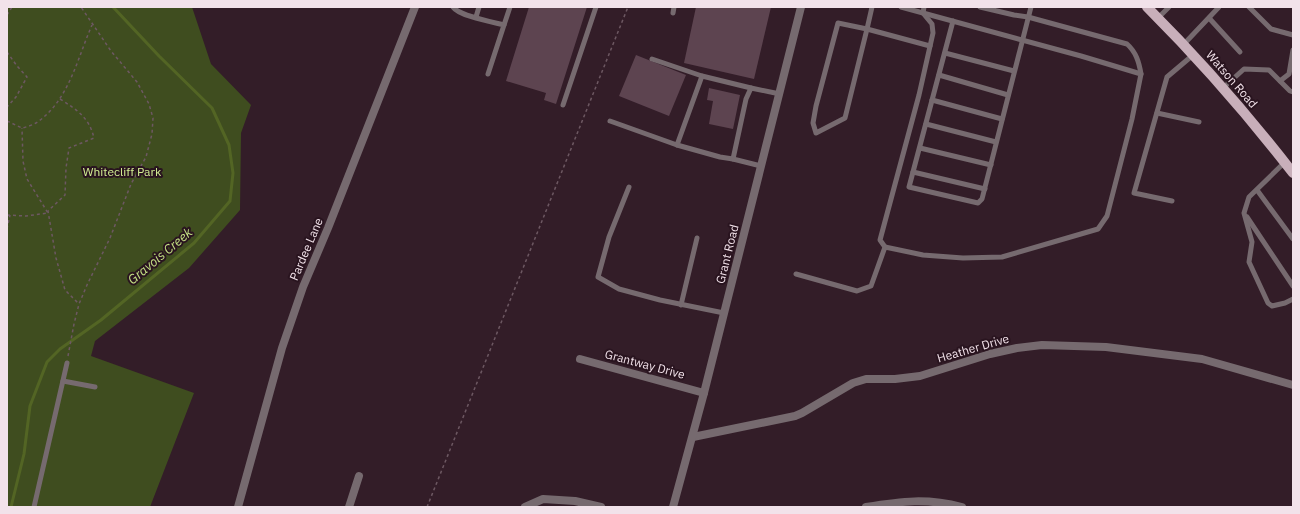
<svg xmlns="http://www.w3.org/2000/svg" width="1300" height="514" font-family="'IBM Plex Sans',sans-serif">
<rect width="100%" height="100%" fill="#331d28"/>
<path fill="#3f4d1f" d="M7 7H192L211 64 251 105 241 133 240 210 189 268 95 341 91 356 194 393 150 507H7Z"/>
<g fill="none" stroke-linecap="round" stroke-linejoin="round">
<path stroke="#536524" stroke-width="3" d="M11 507 24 454 30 406 47 362 60 349 101 320 194 243 230 201 233 173 229 145 212 108 159 56 113 7"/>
</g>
<g fill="#5d4450">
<path d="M529 7H587L556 104 544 100 546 93 506 81Z"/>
<path d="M696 7H771L754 79 684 63Z"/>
<path d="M636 55 686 75 669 116 619 96Z"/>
<path d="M709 88 740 95 733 129 709 124 713 101 707 100Z"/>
</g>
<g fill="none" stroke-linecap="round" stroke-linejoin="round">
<g stroke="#6d5862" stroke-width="1.5" stroke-dasharray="3 3" stroke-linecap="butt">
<path d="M7 15 12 7"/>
<path d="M7 52 17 66 27 77 16 97 7 107"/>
<path d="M60 99C77 110 89 117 94 138L69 148 66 168 65 195 48 211 56 258 65 290 79 304"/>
<path d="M7 121 22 128C27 127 32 125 36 123 69 101 77 59 92 25"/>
<path d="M7 215 26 216 48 213 27 179 23 161 22 128"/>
<path d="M7 229 10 215"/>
<path d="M68 356 74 324 79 304 87 285 110 238 131 184 146 157 152 134 153 118 149 104 137 82 111 51 81 7"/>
<path d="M427 507 628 7"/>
</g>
<g stroke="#766a6f" stroke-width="5">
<path d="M453 7C459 16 492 22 504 25L488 74"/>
<path d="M872 7 867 29 930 46"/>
<path d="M980 7 1014 15 1028 17 1127 44C1136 52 1139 62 1141 74"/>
<path d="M1249 7 1271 29 1293 35"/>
<path d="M673 13 674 7"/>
<path d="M476 17 479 7"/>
<path d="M1158 18 1169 7"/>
<path d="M1209 18 1240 52"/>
<path d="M953 21 909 187 978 203 982 199 1031 7"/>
<path d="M838 23 867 29 845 118 816 133 813 123 816 106Z"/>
<path d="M504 25 510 7"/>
<path d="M1184 44 1219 7"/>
<path d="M945 53 1014 71"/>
<path d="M652 59 702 76 751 88"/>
<path d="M939 75 1008 95"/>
<path d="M1280 81 1289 74 1293 50"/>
<path d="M1223 88 1244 69 1269 70 1290 91 1293 92"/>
<path d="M932 100 1002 119"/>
<path d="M563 105 596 7"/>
<path d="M1157 113 1199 122"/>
<path d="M610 121 677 145 702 76"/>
<path d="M926 124 996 142"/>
<path d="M677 145 720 157 733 159"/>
<path d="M920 148 991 165"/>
<path d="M1285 162 1249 197 1244 213 1252 242 1249 262 1268 303 1272 306 1285 303 1293 299"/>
<path d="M761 166 733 159 746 99 751 88 780 94"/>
<path d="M913 172 985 189"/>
<path d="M629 187 609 237 598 277 619 289 660 300 724 313"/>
<path d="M1257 190 1293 239"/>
<path d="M1172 201 1134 193 1167 77 1193 55"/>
<path d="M1247 217 1293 286"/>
<path d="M885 247 880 240 919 95 933 33 932 24 923 13 924 7"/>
<path d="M796 274 857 291 871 286 885 247 923 255 963 258 1002 257 1098 229 1107 216 1132 119 1141 74 1081 56 901 7"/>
<path d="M681 305 697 238"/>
<path d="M63 381 95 387"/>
<path d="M34 507 67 363"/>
</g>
<g stroke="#766a6f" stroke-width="8">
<path d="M580 359 704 393"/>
<path d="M693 437 795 416 802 413 853 383 866 379H895L920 376 990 354 1017 348 1042 345 1106 347 1202 359 1293 385"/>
<path d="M238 507 282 348 303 287 328 228 415 7"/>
<path d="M349 507 359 476"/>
<path d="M525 507 543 499 575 501 601 507"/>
<path d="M866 507C902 501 927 498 962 507"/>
</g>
<path stroke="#766a6f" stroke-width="8" d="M673 507 704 393 801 7"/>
<path stroke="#c8afba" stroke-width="10" d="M1147 7C1199 59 1248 115 1293 173"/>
</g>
<g text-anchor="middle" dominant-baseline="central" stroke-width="4" stroke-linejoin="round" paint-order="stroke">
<g font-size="12" fill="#f2e2ea" stroke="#29141f">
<text transform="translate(1232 79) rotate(49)">Watson Road</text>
<text transform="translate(306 249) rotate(-67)">Pardee Lane</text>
<text transform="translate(727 254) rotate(-76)">Grant Road</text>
<text transform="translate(973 348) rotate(-16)">Heather Drive</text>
<text transform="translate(645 364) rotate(15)">Grantway Drive</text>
</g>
<g font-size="12" fill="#d3f093" stroke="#29141f">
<text x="122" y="171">Whitecliff Park</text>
</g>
<g font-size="13" font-style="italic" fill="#c5e285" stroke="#29141f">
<text transform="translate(160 256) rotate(-40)">Gravois Creek</text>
</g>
</g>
<rect width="1300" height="514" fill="none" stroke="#f2e2ea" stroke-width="16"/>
</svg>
